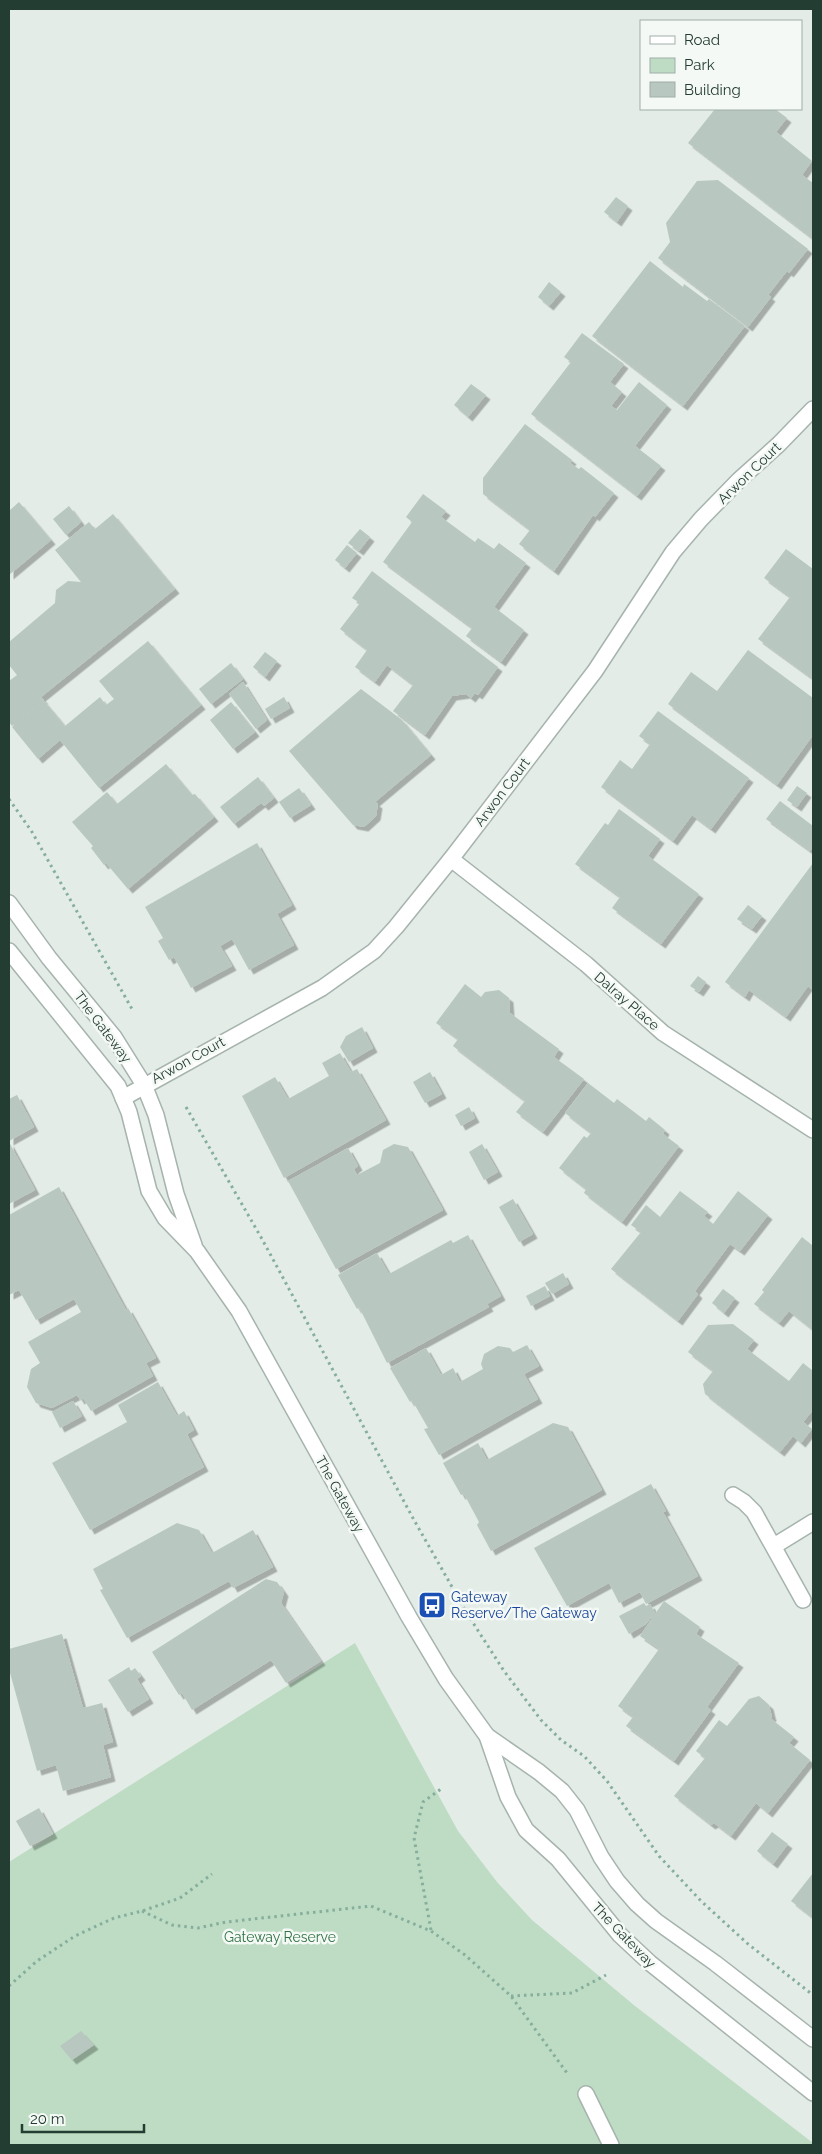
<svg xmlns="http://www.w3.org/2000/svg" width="822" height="2154" font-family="Raleway,sans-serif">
<defs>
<filter id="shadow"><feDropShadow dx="4.5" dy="4.5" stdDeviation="0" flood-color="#0004"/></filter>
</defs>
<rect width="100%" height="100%" fill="#e3ece7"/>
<path fill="#bddcc3" d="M355 1643 458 1831 497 1882 532 1920 635 2006 813 2143V2145H9V1862Z"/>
<g fill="#b8c7c0" filter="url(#shadow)">
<path d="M715 109H775L787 118 776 132 812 161 802 175 813 183V239L688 143Z"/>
<path d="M718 180 808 249 789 273 787 271 768 295 771 297 748 327 658 258 670 242 666 223 697 181Z"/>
<path d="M616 197 628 206 617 222 604 212Z"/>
<path d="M650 261 683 287 684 284 707 301 709 299 745 326 683 406 592 336Z"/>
<path d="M549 282 561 292 549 306 538 297Z"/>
<path d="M582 333 624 364 610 382 622 392 611 406 617 410 639 382 667 405 635 446 661 466 637 496 531 414 571 362 564 357Z"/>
<path d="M471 384 486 395 468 417 454 405Z"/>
<path d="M525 424 572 460 570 463 579 469 581 467 614 493 595 517 593 515 554 571 519 544 530 530 483 494V478Z"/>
<path d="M423 494 446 511 441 517 475 542 478 538 494 549 499 543 526 563 494 607 524 630 501 662 466 636 472 628 383 562 412 522 406 517Z"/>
<path d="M19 502 51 540 9 575V511Z"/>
<path d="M69 506 81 522 66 535 53 519Z"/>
<path d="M113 514 175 589 41 697 44 700 12 726 9 722V681L17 675 9 665V642L55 603 56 590 68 581 81 582 55 550 89 522 95 529Z"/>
<path d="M360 529 370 537 359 551 348 543Z"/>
<path d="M347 545 357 553 345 568 335 560Z"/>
<path d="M786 549 813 569V679L758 639 790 597 764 578Z"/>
<path d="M372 571 498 667 478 695 475 693 471 698 466 694 452 696 425 735 393 711 413 685 387 665 375 682 355 667 367 650 340 629 360 603 352 598Z"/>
<path d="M148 641 201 705 99 788 60 740 38 759 12 727 44 701 65 726 100 697 106 705 114 699 99 681Z"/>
<path d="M748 650 813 698V735L777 785 668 704 691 672 717 691Z"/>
<path d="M265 652 277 661 265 677 253 667Z"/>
<path d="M231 663 243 679 211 704 199 689Z"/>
<path d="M243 682 267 720 256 729 229 694Z"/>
<path d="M361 689 402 720 431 755 375 802 378 804 376 816 364 827 353 825 289 751Z"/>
<path d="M284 697 290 708 271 719 265 709Z"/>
<path d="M231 702 255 732 233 749 210 720Z"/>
<path d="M658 711 749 778 711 829 692 815 673 841 601 787 620 760 632 769 650 744 639 736Z"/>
<path d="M166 764 192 795 195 794 214 817 128 889 106 863 104 865 91 848 93 846 72 822 107 792 117 804Z"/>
<path d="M258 777 274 798 264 806 261 803 234 824 220 807Z"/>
<path d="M797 786 807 793 797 807 787 800Z"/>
<path d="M299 788 311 805 290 818 279 802Z"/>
<path d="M780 801 813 826V846L810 851 766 819Z"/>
<path d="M619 809 660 839 648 856 699 894 661 944 612 908 620 897 575 864 605 823 608 825Z"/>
<path d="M257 843 292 905 277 914 294 945 249 970 232 939 220 946 232 966 191 988 174 957 169 960 158 941 163 938 145 907Z"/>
<path d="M813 863V991L808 986 786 1017 749 990 745 997 725 982Z"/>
<path d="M748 905 762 916 752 929 737 919Z"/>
<path d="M698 976 706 982 699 992 690 986Z"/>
<path d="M465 984 481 997 485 992 499 990 509 998 510 1013 559 1049 554 1057 584 1079 543 1132 516 1112 525 1101 453 1046 458 1039 436 1023Z"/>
<path d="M362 1027 373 1048 349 1062 340 1047 346 1036Z"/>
<path d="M340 1053 351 1072 357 1069 386 1120 284 1178 242 1096 275 1077 288 1099 329 1076 322 1063Z"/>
<path d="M430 1072 442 1094 425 1103 413 1082Z"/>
<path d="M588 1083 614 1103 617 1099 646 1121 649 1117 665 1130 663 1134 679 1146 622 1222 584 1193 586 1189 559 1168 584 1136 587 1138 591 1133 565 1113Z"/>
<path d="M17 1095 34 1127 9 1141V1099Z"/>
<path d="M469 1107 475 1118 461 1126 455 1115Z"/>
<path d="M9 1142 35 1190 9 1204Z"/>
<path d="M394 1144 408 1147 443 1210 336 1269 288 1181 348 1148 358 1166 354 1169 357 1175 380 1163 383 1150Z"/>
<path d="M482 1144 498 1172 484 1180 469 1152Z"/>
<path d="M59 1187 126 1310 128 1308 156 1358 146 1363 153 1376 91 1411 83 1398 80 1400 77 1395 52 1408 36 1403 27 1387 31 1369 40 1363 28 1342 81 1312 74 1299 36 1320 19 1290 9 1295V1215Z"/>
<path d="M680 1191 708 1212 704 1216 713 1224 738 1191 768 1215 740 1251 730 1244 695 1291 698 1294 678 1321 611 1269 641 1232 631 1225 646 1205 660 1217Z"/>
<path d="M513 1199 533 1234 519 1242 499 1207Z"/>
<path d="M468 1235 501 1296 487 1304 489 1307 387 1363 359 1307 357 1309 338 1275 377 1253 389 1274 451 1240 453 1243Z"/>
<path d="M802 1237 813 1246V1330L789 1311 779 1323 754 1304 764 1292 762 1290Z"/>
<path d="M563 1273 569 1284 552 1294 545 1283Z"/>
<path d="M545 1286 550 1296 531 1306 526 1296Z"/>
<path d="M723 1289 735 1298 724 1313 712 1303Z"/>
<path d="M733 1324 754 1340 747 1349 789 1381 803 1363 813 1371V1410L803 1422 812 1429 801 1443 793 1436 780 1452 705 1394 703 1384 713 1371 688 1352 708 1325Z"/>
<path d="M527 1345 539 1366 524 1374 538 1399 439 1455 424 1429 428 1428 412 1400 410 1402 390 1368 426 1348 441 1375 453 1368 460 1382 483 1369 481 1364 484 1354 498 1346 510 1348 513 1352Z"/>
<path d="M158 1382 177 1416 184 1411 194 1430 187 1434 204 1467 90 1530 52 1463 127 1422 118 1405Z"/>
<path d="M73 1401 82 1416 60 1428 52 1412Z"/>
<path d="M553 1423 568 1427 602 1490 491 1551 477 1525 479 1522 464 1494 461 1495 443 1463 478 1443 487 1460Z"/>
<path d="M651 1484 666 1511 663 1512 698 1576 646 1604 640 1592 619 1603 609 1583 567 1606 534 1548Z"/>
<path d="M177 1523 199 1530 212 1553 253 1530 273 1567 233 1588 229 1581 127 1638 100 1590 103 1589 93 1569Z"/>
<path d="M266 1579 277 1582 284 1592 281 1603 321 1661 286 1683 271 1660 192 1710 182 1693 179 1695 152 1652Z"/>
<path d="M664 1601 700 1627 696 1634 739 1663 707 1707 711 1710 674 1761 626 1726 633 1717 618 1706 659 1649 640 1636Z"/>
<path d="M644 1603 646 1606 650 1604 655 1613 646 1624 629 1634 619 1616Z"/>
<path d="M62 1634 83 1708 102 1703 113 1742 103 1745 111 1777 63 1791 56 1765 37 1771 9 1669V1649Z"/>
<path d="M129 1667 131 1671 135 1668 141 1676 137 1679 149 1699 128 1712 108 1680Z"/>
<path d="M759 1696 769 1705 772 1717 770 1718 794 1737 789 1743 810 1760 768 1813 756 1803 731 1836 714 1823 711 1825 674 1796 705 1758 696 1751 719 1720 727 1726 749 1699Z"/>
<path d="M39 1808 53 1834 30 1846 16 1821Z"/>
<path d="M772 1832 788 1844 773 1864 757 1851Z"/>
<path d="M813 1873V1918L791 1901Z"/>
<path d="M81 2031 94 2045 72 2060 60 2046Z"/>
</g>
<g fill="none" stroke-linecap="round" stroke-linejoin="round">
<defs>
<path id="lane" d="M586 2094 611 2145"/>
<g id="street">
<path d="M451 859 586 964 663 1033 813 1130"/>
<path d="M9 903 49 958 114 1037 144 1085 156 1115 176 1194 194 1245"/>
<path d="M9 951 118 1086 129 1112 149 1191 165 1218 197 1251 239 1311 409 1617 446 1679 487 1736 508 1797 526 1830 558 1859 620 1935 650 1963 813 2093"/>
<path d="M123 1098 322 988 374 951 396 927 451 859 595 671 673 552 701 519 739 480 779 444 813 409"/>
<path d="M733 1495 744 1502 754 1512 803 1600"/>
<path d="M774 1546 813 1522"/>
<path d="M487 1736 539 1772 562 1791 577 1810 601 1857 617 1881 637 1904 656 1921 715 1963 813 2039"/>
</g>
</defs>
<use href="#lane" stroke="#a6b4ad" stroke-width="18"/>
<use href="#street" stroke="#a6b4ad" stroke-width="18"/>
<g stroke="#85ae9d" stroke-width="3" stroke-dasharray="2.5 4" stroke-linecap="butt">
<path d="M9 799 32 832 132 1009"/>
<path d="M186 1107 262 1239 414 1520 468 1615 504 1671 541 1720 561 1740 584 1756 607 1781 659 1856 701 1901 748 1944 813 1995"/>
<path d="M142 1911 172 1925 198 1928 226 1922 371 1906 431 1931 465 1955 511 1996 567 2073"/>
<path d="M431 1930 414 1838 423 1802 441 1789"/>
<path d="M9 1986 37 1961 75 1936 114 1918 142 1911 180 1898 212 1874"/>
<path d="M511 1996 572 1993 606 1975"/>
</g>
<use href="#lane" stroke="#fff" stroke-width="15"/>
<use href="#street" stroke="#fff" stroke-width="15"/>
</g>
<defs>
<symbol id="bus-square" viewBox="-11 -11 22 22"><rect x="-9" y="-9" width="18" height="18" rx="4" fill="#1a4fb4" stroke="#f4f9f6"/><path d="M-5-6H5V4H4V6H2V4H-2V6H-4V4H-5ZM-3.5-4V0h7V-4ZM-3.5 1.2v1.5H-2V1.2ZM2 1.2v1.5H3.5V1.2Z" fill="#fff"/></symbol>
</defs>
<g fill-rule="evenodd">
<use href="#bus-square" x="416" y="1589" width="32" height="32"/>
</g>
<g text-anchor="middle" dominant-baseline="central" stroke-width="5" stroke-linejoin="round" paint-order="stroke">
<g font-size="14" fill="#243d33" stroke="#f4f9f6">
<text transform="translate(749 473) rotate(-44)">Arwon Court</text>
<text transform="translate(502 792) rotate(-53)">Arwon Court</text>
<text transform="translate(627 1001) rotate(41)">Dalray Place</text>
<text transform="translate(103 1027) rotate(53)">The Gateway</text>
<text transform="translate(188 1060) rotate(-29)">Arwon Court</text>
<text transform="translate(340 1494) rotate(61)">The Gateway</text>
<text transform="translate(624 1935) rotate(46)">The Gateway</text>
</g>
<g font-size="14" fill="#164399" stroke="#f4f9f6" text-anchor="start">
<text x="451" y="1597">Gateway<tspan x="451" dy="16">Reserve/The Gateway</tspan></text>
</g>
<g font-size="14" fill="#307143" stroke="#f4f9f6">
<text x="280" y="1937">Gateway Reserve</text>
</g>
</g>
<rect width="822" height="2154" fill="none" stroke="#243d33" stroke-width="20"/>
<rect x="640" y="20" width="162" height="90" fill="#f4f9f6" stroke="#a1aea8"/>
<rect x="650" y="36" width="25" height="8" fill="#ffffff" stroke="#a1aea8"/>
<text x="684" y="45" font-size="15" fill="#243d33">Road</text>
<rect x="650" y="58" width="25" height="15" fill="#bddcc3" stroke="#a1aea8"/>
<text x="684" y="70" font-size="15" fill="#243d33">Park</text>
<rect x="650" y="82" width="25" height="15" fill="#b8c7c0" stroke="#a1aea8"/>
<text x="684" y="95" font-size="15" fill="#243d33">Building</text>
<path d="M22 2124v8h122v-8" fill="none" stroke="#243d33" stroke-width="2.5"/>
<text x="30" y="2124" font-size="15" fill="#243d33" stroke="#f4f9f6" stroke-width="4" paint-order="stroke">20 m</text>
</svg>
